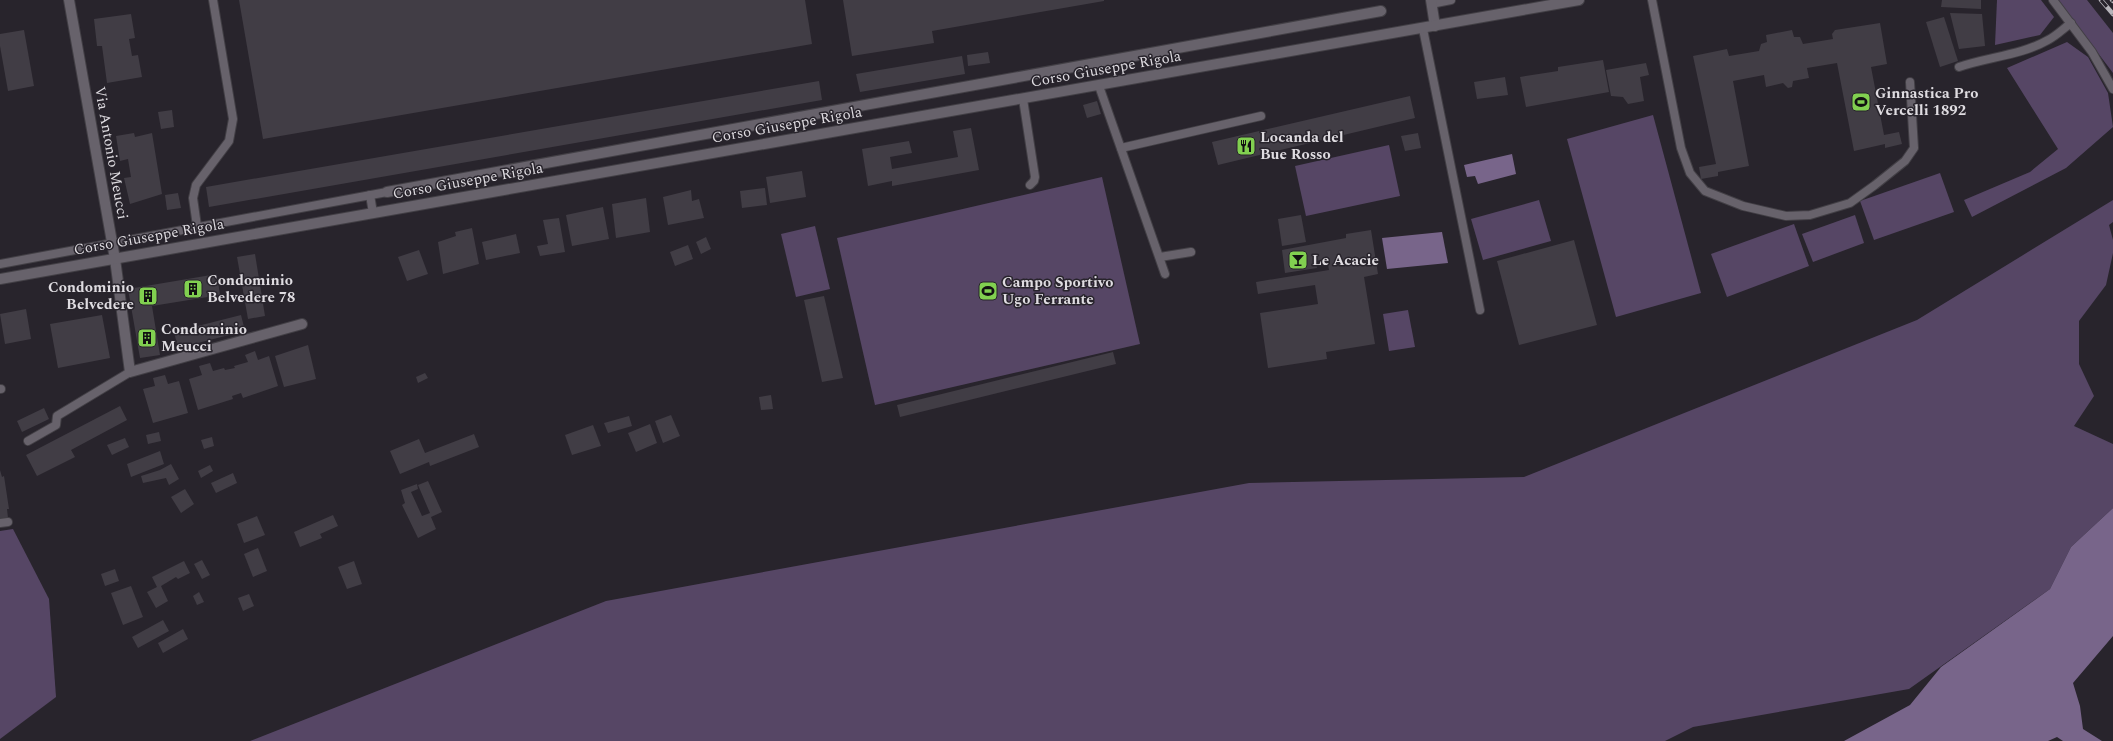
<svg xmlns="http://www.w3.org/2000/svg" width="2113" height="741" font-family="Spectral,serif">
<rect width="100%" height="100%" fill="#28242c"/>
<g fill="#564665">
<path d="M1997 0H2041L2054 17 2040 35 1995 45Z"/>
<path d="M2058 0H2087L2113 33V73Z"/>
<path d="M2067 42 2088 57 2108 93 2113 127 2066 168 1972 217 1964 200 2030 172 2058 149 2007 68Z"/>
<path d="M1653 115 1701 293 1616 317 1567 139Z"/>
<path d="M1389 145 1400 196 1306 216 1295 166Z"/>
<path d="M1940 173 1954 212 1874 240 1860 201Z"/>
<path d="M1102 177 1140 344 875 405 837 238Z"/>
<path d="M1539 200 1551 241 1483 260 1471 219Z"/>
<path d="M2113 200V222L2109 225 2113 240V253L2106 285 2079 321V364L2094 396 2074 426 2113 444V508L2071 547 2050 589 1909 689 1693 727 1665 741H250L606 601 1249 483 1524 477 1917 320Z"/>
<path d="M1855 215 1864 243 1813 262 1802 234Z"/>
<path d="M1794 224 1809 266 1727 297 1711 254Z"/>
<path d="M815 226 830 289 796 297 781 234Z"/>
<path d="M1408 310 1415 347 1389 351 1383 314Z"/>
<path d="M13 529 49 599 56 697 0 739V531Z"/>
</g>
<g fill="#78658a">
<path d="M1512 154 1516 174 1478 184 1475 176 1467 177 1464 165Z"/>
<path d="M1442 232 1448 263 1387 269 1382 238Z"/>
<path d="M2113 508V636L2073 683 2080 706 2083 729 2102 741H2063L2057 737 2048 741H1844L1910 705 1941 667 2050 589 2071 547Z"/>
</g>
<g fill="#413d45">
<path d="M239 0H805L812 44 263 139Z"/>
<path d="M843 0H1104V1L932 31 934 43 852 56Z"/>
<path d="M1942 0H1981V9L1941 7Z"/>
<path d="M1950 13 1982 14 1985 46 1959 49Z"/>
<path d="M131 14 135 38 129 39 132 56 138 55 142 77 107 83 102 46H97L94 19Z"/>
<path d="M1944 17 1958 61 1940 67 1926 22Z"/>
<path d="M1880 23 1887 64 1871 67 1884 135 1899 132 1902 144 1885 148V144L1854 151 1837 63 1807 68 1809 78 1793 81 1792 87 1788 88 1783 83 1766 87 1764 75 1733 81 1749 166 1718 172V176L1701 179 1699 167 1716 164 1693 56 1727 49 1729 56 1759 51 1761 44 1767 42 1766 35 1792 30 1794 37H1800L1803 44 1833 39 1832 34 1835 30Z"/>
<path d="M24 30 34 86 8 91 0 46V34Z"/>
<path d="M988 52 990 63 968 66 967 55Z"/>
<path d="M962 56 965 74 860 92 856 74Z"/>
<path d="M1603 60 1609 92 1526 107 1520 77 1558 71V67Z"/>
<path d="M1646 63 1649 75 1640 77 1644 101 1628 104 1623 97 1611 96 1606 70Z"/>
<path d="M1505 77 1508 95 1477 99 1474 82Z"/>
<path d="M819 81 822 100 209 207 206 187Z"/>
<path d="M1410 96 1415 118 1218 165 1212 142Z"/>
<path d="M1097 101 1101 114 1087 118 1083 105Z"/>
<path d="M172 110 174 127 161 129 158 112Z"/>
<path d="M971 128 979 170 892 186V181L868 186 862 149 909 141 912 153 890 157 892 169 958 157 953 131Z"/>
<path d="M134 133 135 137 152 133 162 194 130 204 124 178 131 177 128 159 120 161 116 136Z"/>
<path d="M1418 133 1421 148 1405 151 1401 136Z"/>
<path d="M802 171 806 197 770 203 766 177Z"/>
<path d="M765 188 767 205 742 208 740 191Z"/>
<path d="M691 190 692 201 699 199 704 218 668 225 663 197Z"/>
<path d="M178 193 181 208 167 210 165 195Z"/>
<path d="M646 198 650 232 616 238 612 204Z"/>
<path d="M603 207 609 239 572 246 566 215Z"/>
<path d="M1301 215 1306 242 1282 246 1278 219Z"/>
<path d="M559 218 565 252 540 256 537 246 548 244 543 220Z"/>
<path d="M472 228 479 264 443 274 438 242 456 236 455 232Z"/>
<path d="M1371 230 1378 274 1364 277 1375 344 1326 352 1327 359 1268 368 1260 313 1318 304 1315 285 1258 294 1256 282 1329 270 1327 259 1316 261 1317 268 1285 273 1282 250 1346 238V234Z"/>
<path d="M516 234 520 253 486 260 482 242Z"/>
<path d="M706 237 711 249 701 254 696 242Z"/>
<path d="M1574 240 1597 325 1519 345 1497 261Z"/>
<path d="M688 245 693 259 675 266 670 252Z"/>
<path d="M419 250 428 274 407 281 398 257Z"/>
<path d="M255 254 265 316 248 319 237 257Z"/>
<path d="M217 274 220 295 152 306 160 355 140 358 128 289Z"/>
<path d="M824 296 843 378 822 382 804 300Z"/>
<path d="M26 309 31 339 5 344 0 314Z"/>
<path d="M102 315 110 358 58 368 50 324Z"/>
<path d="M241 315 245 331 178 348 174 332Z"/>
<path d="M308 345 316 379 284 387 275 356Z"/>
<path d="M255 351 258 360 269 356 278 386 243 398 241 393 232 396 233 399 198 410 189 379 202 375 199 366 210 363 213 371 224 368 225 370 235 368 234 366 248 362 245 355Z"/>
<path d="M1113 352 1116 364 900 417 897 405Z"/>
<path d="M425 373 428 378 418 383 416 377Z"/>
<path d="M165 375 168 384 179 381 188 413 153 423 143 389 155 386 153 378Z"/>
<path d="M771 395 773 409 761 410 759 397Z"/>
<path d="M120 406 127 420 71 450 75 457 37 476 26 455Z"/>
<path d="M44 408 49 419 22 432 17 421Z"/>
<path d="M671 415 680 436 663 443 655 421Z"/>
<path d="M629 416 632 426 608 433 604 423Z"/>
<path d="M650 424 657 443 636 452 628 433Z"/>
<path d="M593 425 601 446 572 455 565 435Z"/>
<path d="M159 432 161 441 148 444 146 435Z"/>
<path d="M474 434 479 447 430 466 429 462 400 474 390 451 419 439 425 453Z"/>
<path d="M212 437 214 446 204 449 201 440Z"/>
<path d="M125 438 129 447 112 455 107 445Z"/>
<path d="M160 451 164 464 131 477 127 464Z"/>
<path d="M171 464 179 479 169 485 166 478 143 483 141 476 160 470Z"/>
<path d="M210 465 213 471 201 478 198 471Z"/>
<path d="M0 470 2 477 4 476 9 509H7L8 518 0 519Z"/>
<path d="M233 473 237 483 216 493 211 483Z"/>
<path d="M428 481 442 512 431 517 436 529 418 538 402 505 405 503 401 490 417 484 418 489 411 492 422 516 430 513 418 485Z"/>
<path d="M185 489 194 504 181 513 171 497Z"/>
<path d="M333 515 338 526 320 534 322 538 300 547 294 532Z"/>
<path d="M257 516 265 535 244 543 237 524Z"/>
<path d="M258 548 267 571 253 577 244 554Z"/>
<path d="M202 560 210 575 202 579 194 564Z"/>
<path d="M184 561 190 573 178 579 176 577 161 586 168 601 156 608 147 592 157 587 152 577Z"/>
<path d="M354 561 362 584 347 589 338 567Z"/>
<path d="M115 569 119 581 105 586 101 574Z"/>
<path d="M131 586 143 617 123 625 111 593Z"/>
<path d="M199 592 204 602 197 605 193 596Z"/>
<path d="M249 594 254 606 243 611 238 598Z"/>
<path d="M163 620 169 631 138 648 132 637Z"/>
<path d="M183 629 188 639 163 653 158 643Z"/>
</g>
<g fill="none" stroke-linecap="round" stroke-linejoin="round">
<defs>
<g id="service">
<path d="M1652 0 1681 148 1690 173 1705 191 1743 206 1786 216 1810 215 1850 203 1875 185 1905 161 1914 148 1910 82"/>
<path d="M2053 0 2092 52 2113 89"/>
<path d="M1431 4 1451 0"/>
<path d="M1423 29 1480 310"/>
<path d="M1959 67C1988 57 2022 55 2048 40 2056 36 2063 29 2071 23"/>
<path d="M1099 86 1165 274"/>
<path d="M1023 99 1035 177 1034 181 1030 185"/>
<path d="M1121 148 1261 116"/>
<path d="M370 195 373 213"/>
<path d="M197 226 193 198 196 185 229 141 233 119 213 0"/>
<path d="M1160 257 1191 252"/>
<path d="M0 264 387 192"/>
<path d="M0 389H1"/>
<path d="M28 441 56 425 57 416 130 372"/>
<path d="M0 523 8 522"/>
</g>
<path id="pedestrian" d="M387 192 1381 11"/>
<g id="minor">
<path d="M69 0 115 259 130 372 302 324"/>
<path d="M1431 0 1435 26"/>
<path d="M0 279 1579 0"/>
</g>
</defs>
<use href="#service" stroke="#423f45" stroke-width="10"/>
<use href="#pedestrian" stroke="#423f45" stroke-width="12"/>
<use href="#minor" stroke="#423f45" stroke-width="12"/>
<use href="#service" stroke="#67626b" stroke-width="8"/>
<use href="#pedestrian" stroke="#67626b" stroke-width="10"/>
<use href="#minor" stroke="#67626b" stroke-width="10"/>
<defs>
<g id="rail">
<path d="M2101 0 2113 14"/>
<path d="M2112 0 2113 1"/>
</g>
</defs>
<use href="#rail" stroke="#b7b4ba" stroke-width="4.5"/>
<use href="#rail" stroke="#28242c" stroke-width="3" stroke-dasharray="9" stroke-linecap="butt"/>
</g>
<defs>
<symbol id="stadium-square" viewBox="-11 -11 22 22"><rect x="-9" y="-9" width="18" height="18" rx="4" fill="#81d050" stroke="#28242c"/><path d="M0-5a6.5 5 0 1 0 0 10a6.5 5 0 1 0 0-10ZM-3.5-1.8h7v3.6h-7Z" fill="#111"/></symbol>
<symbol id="restaurant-square" viewBox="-11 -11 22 22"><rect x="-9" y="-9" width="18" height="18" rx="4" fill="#81d050" stroke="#28242c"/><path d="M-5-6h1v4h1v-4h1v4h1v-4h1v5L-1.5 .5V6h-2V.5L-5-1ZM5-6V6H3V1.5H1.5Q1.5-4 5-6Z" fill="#111"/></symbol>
<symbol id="bar-square" viewBox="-11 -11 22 22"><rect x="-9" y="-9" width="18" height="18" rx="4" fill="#81d050" stroke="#28242c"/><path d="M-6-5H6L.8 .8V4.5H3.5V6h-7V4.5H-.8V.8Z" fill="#111"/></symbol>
<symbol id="building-square" viewBox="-11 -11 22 22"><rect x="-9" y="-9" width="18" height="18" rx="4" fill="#81d050" stroke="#28242c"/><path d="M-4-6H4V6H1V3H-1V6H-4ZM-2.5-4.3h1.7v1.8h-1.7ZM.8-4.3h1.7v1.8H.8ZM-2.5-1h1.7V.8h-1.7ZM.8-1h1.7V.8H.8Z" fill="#111"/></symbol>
</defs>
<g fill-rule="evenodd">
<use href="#stadium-square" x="1850" y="91" width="22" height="22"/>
<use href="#restaurant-square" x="1235" y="135" width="22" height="22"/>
<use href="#bar-square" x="1287" y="249" width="22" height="22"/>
<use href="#building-square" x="182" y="278" width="22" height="22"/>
<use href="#stadium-square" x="977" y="280" width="22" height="22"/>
<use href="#building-square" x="137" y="285" width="22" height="22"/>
<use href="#building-square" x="136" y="327" width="22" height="22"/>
</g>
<g text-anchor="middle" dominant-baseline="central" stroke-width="3" stroke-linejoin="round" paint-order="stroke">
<g font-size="15" fill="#dfdce1" stroke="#28242c">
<text transform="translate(1106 69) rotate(-10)">Corso Giuseppe Rigola</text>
<text transform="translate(787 125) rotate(-10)">Corso Giuseppe Rigola</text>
<text transform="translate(111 153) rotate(80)">Via Antonio Meucci</text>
<text transform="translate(468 181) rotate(-10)">Corso Giuseppe Rigola</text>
<text transform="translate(149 237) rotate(-10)">Corso Giuseppe Rigola</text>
</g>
<g font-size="15" font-weight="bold" fill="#dfdce1" stroke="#28242c" text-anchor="start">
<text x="1875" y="93">Ginnastica Pro<tspan x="1875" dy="17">Vercelli 1892</tspan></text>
<text x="1260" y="137">Locanda del<tspan x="1260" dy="17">Bue Rosso</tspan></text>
<text x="1312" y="260">Le Acacie</text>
<text x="207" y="280">Condominio<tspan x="207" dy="17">Belvedere 78</tspan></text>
<text x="1002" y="282">Campo Sportivo<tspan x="1002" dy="17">Ugo Ferrante</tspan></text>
<text x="134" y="287" text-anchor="end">Condominio<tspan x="134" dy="17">Belvedere</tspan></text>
<text x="161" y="329">Condominio<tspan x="161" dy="17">Meucci</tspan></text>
</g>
</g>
</svg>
